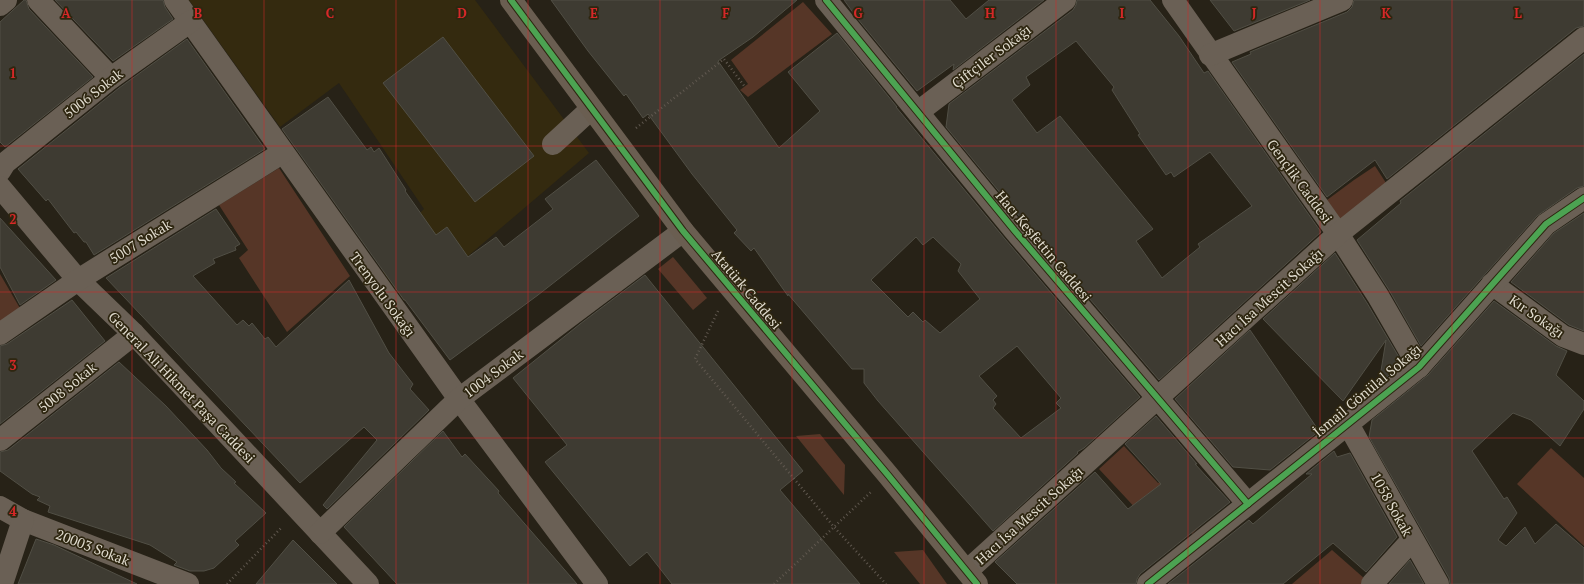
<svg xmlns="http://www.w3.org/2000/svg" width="1584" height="584" font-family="'PT Serif',serif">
<rect width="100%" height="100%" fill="#272217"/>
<path fill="#342a0f" d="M189 0H475L589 153 468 256 404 301 383 272 435 235 420 213 424 209 339 83 280 127Z"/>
<g fill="#563627">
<path d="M803 2 832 34 748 97 740 90 748 84 731 60Z"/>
<path d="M1375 166 1388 186 1343 223 1327 200 1354 180Z"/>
<path d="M279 168 350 276 287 332 239 258 248 250 219 205Z"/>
<path d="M673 257 707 298 693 310 658 269Z"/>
<path d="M0 274 21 310 0 322Z"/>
<path d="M820 434 845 465 844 495 796 436Z"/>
<path d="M1124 446 1158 483 1162 480 1203 523 1192 534 1158 497 1140 513 1099 469Z"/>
<path d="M1551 448 1584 478V546L1517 484Z"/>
<path d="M923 550 947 584H920L894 552Z"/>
<path d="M1332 550 1365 579 1361 584H1292Z"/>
</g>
<g fill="#3e3b32" stroke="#514f45" fill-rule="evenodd">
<path d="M24 0H26L29 9 93 77 5 147 0 142V22Z"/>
<path d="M55 0H163L165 7 173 19 113 61Z"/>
<path d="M551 0H797L753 37 718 61 779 148 820 111 788 72 837 33 897 107H896L1005 239 1140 397 1084 448 1077 452 1078 453 993 531 878 401 864 383V369H852L788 294V296L754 248 751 251 734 233 737 230 692 174 648 114 643 118 626 94 624 96 588 51ZM916 237 923 245 933 237 961 264 958 271 980 299 940 333 925 320 923 322 913 312 908 317 871 280ZM1017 346 1061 398 1056 403 1061 408 1021 438 993 408 996 404 993 400 997 396 979 376Z"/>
<path d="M844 0H950L966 19 989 0H1044L953 70 954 64 917 91 857 18Z"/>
<path d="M1077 0H1150L1179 36 1204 73 1208 71 1321 232 1159 380 1025 223 946 127 949 104 1073 10 1076 5ZM1076 41 1114 87 1112 90 1140 134 1138 135 1166 175 1171 172 1174 177 1210 152 1252 206 1198 244 1200 247 1162 278 1136 241 1153 229 1060 116 1037 133 1012 100 1030 85 1026 77Z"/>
<path d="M1210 0H1310L1234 31Z"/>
<path d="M1354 0H1584V26L1576 28 1387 179 1375 160 1327 197 1232 62 1251 54 1250 52 1347 12 1352 7Z"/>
<path d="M443 37 534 156 475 202 383 83Z"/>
<path d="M187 39 265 149 94 255 86 242H84L76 232 74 233 48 199 46 201 18 169 119 88Z"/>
<path d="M1584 54V186L1577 188 1537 216 1421 346 1389 290 1357 240 1401 203 1400 201Z"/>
<path d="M328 97 367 150 371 147 374 152 379 148 406 190 405 191 436 235 447 227 468 257 496 237 504 247 553 209 545 199 596 160 639 216 538 295 450 360 405 300H404L282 129Z"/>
<path d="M216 209 240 244 235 247 236 250 213 259 215 263 193 276 237 325 243 320 249 326 252 323 265 339 268 337 276 347 349 280 389 353 413 384 410 389 429 410 327 509 323 505 377 440 364 427 300 483 106 278Z"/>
<path d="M1584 213V331L1569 325 1511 282 1554 233Z"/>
<path d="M0 218 56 280 20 305 0 267Z"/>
<path d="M1335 253 1367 303 1403 364 1379 383 1386 340 1343 401 1263 319Z"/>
<path d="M645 275 803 471 780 490 860 584H672L647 552 630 566 545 462 567 445 513 378 580 324Z"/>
<path d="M72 300 105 341 0 424V346L7 344Z"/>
<path d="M1494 301 1556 346 1567 351 1556 375 1584 401V409L1560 446 1531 420 1513 413 1472 451 1504 499 1507 497 1517 513 1498 540 1506 546 1525 527 1535 544 1556 524 1584 548V584H1450L1449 578 1369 437 1372 420 1428 375Z"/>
<path d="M1250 330 1319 431 1270 470 1233 467 1175 399Z"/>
<path d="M119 362 166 406 207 450 221 468 236 482 234 483 266 513 235 541 239 545 214 568 204 571H190L174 565 177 562 150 545 48 512 50 506 37 500 40 497 32 494 0 471V452L8 450Z"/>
<path d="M1156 416 1197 464H1195L1230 502 1140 574 1137 579 1136 584H1017L995 562 1095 472 1128 509 1161 484 1125 444Z"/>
<path d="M443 431 462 457 465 454 499 491 498 493 577 584H397L344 527Z"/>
<path d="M1334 451 1337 457 1350 453 1397 537 1366 572 1333 543 1283 584H1168L1249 520 1253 524 1312 474H1306Z"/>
<path d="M36 539 54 545 137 584H18Z"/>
<path d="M293 540 337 584H256Z"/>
<path d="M1410 560 1424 584H1389Z"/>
</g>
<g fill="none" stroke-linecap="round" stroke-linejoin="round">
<g stroke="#615950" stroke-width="2.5" stroke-dasharray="1 3" stroke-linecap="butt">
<path d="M636 128 724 59 745 87"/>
<path d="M718 311 695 359 834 527 886 584"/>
<path d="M227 584 282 527"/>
<path d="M774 584 871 492"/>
</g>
<g stroke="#6a6055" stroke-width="22">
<path d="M38 0 111 78"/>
<path d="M175 0 459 399 597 584"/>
<path d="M826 0 1015 231 1248 504"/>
<path d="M1173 0 1338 234 1378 296 1419 367"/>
<path d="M0 5 6 0"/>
<path d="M1210 55 1342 0"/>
<path d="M918 112 1065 0"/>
<path d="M553 144 591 109"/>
<path d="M0 171 5 163 111 78 191 21"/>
<path d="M0 187 78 280 134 334 368 584"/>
<path d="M1492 284 1563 336 1584 344"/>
<path d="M0 334 78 280 282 153"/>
<path d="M1348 424 1438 584"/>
<path d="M0 440 134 334"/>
<path d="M0 507 23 520 188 584"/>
<path d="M320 533 459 399 683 231"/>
<path d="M967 571 1338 234 1584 38"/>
<path d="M2 584 23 520"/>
<path d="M1148 584 1419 367 1546 224 1584 198"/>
<path d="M1372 584 1412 540"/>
</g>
<path stroke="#6a5e51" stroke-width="22" d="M511 0 683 231 888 475 977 584"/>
<defs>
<g id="cycleway">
<path d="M511 0 683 231 888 475 977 584"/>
<path d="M826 0 1015 231 1248 504"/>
<path d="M1148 584 1419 367 1546 224 1584 198"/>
</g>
</defs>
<use href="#cycleway" stroke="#2e2610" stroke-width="8"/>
<use href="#cycleway" stroke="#4ca352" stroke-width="6"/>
</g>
<path fill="none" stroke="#d62828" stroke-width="1" stroke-opacity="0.55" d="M132 0V584M264 0V584M396 0V584M528 0V584M660 0V584M792 0V584M924 0V584M1056 0V584M1188 0V584M1320 0V584M1452 0V584M0 146H1584M0 292H1584M0 438H1584"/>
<g text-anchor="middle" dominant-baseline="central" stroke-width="3.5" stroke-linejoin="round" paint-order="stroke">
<g font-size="14" fill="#dfdacd" stroke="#2e2610">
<text transform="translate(991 56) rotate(-37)">Çiftçiler Sokağı</text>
<text transform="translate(93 93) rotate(-38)">5006 Sokak</text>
<text transform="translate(1300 181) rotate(54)">Gençlik Caddesi</text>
<text transform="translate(140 241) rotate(-32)">5007 Sokak</text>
<text transform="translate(1044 246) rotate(50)">Hacı Keşfettin Caddesi</text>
<text transform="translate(747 289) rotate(50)">Atatürk Caddesi</text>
<text transform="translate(383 294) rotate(54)">Trenyolu Sokağı</text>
<text transform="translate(1269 297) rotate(-42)">Hacı İsa Mescit Sokağı</text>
<text transform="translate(1537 316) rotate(35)">Kır Sokağı</text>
<text transform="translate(493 373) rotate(-37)">1004 Sokak</text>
<text transform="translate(67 387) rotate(-39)">5008 Sokak</text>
<text transform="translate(182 387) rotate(46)">General Ali Hikmet Paşa Caddesi</text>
<text transform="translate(1367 390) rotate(-40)">İsmail Gönülal Sokağı</text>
<text transform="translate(1392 504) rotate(61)">1058 Sokak</text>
<text transform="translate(1029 515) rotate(-42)">Hacı İsa Mescit Sokağı</text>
<text transform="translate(93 547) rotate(21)">20003 Sokak</text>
</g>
</g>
<g font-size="13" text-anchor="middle" font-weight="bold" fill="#d62828" stroke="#2e2610" stroke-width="3.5" stroke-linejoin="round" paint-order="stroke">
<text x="66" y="18">A</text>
<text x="198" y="18">B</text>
<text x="330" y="18">C</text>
<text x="462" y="18">D</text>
<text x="594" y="18">E</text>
<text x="726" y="18">F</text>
<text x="858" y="18">G</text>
<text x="990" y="18">H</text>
<text x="1122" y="18">I</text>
<text x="1254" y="18">J</text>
<text x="1386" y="18">K</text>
<text x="1518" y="18">L</text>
<text x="13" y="78">1</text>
<text x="13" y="224">2</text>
<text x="13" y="370">3</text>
<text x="13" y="516">4</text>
</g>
</svg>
